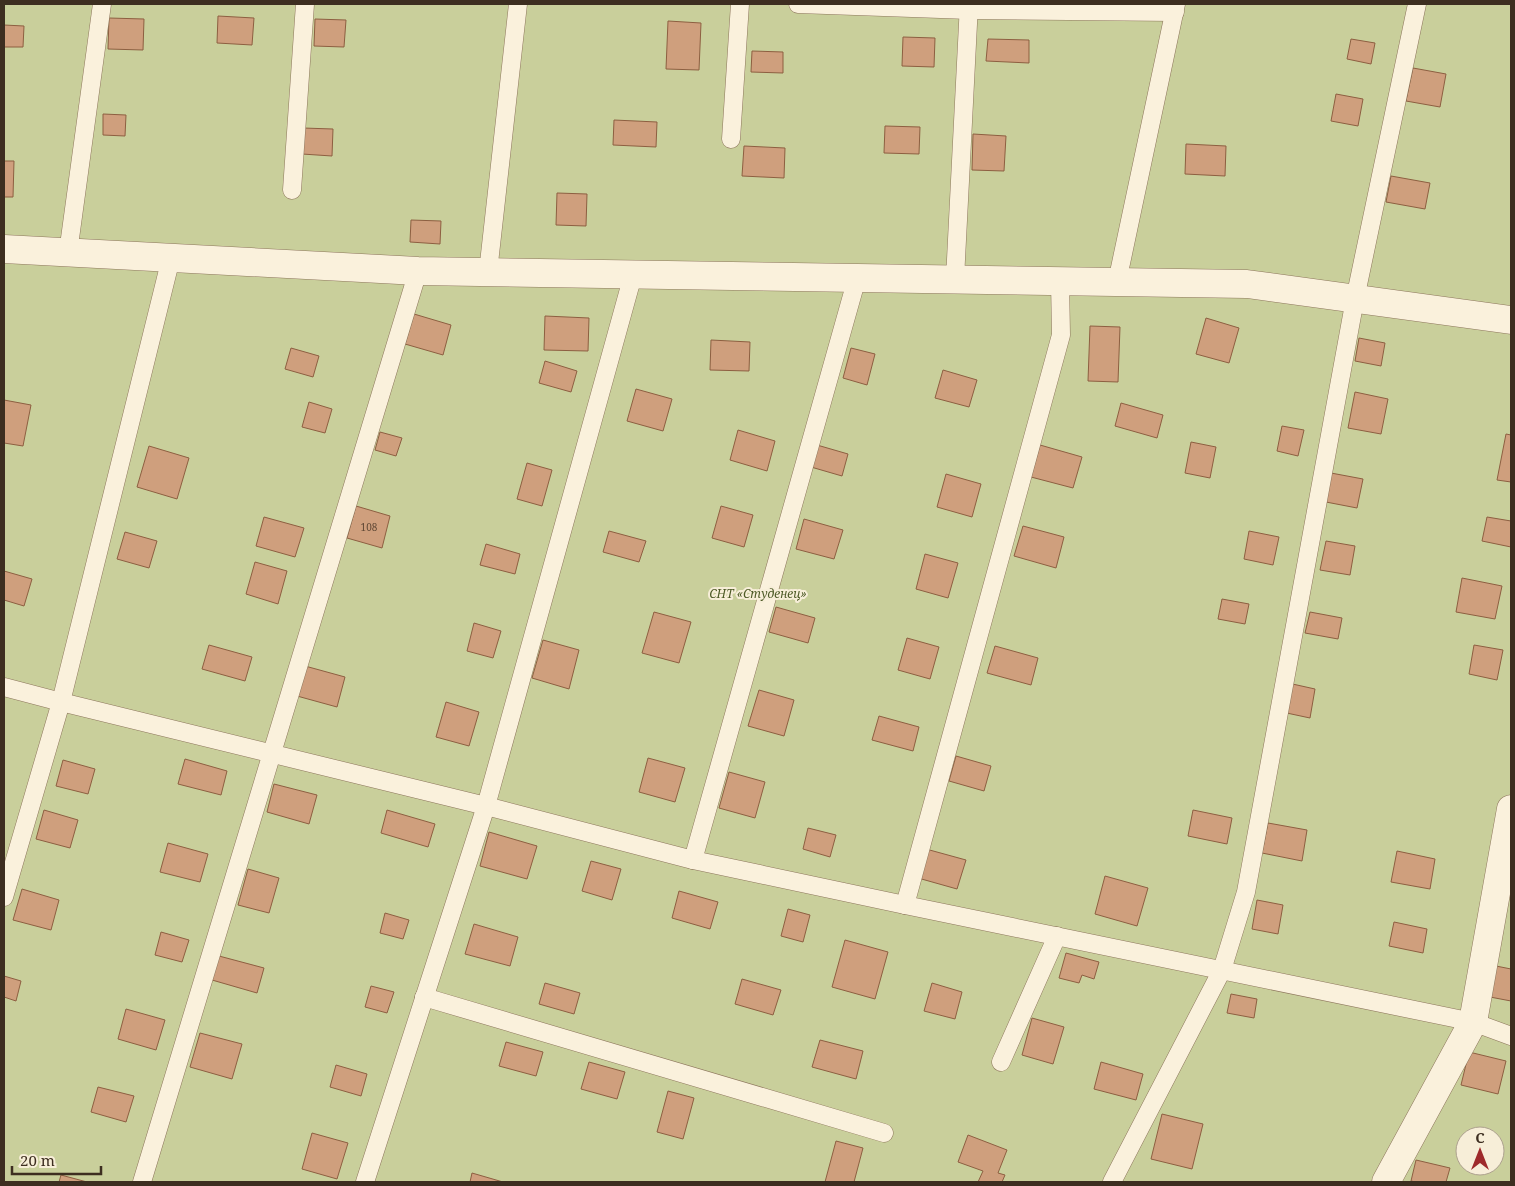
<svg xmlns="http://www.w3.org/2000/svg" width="1515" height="1186" font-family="'Noto Serif',serif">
<rect width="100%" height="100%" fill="#f0e4c8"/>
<path fill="#c9cf9b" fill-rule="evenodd" d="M4 4H1511V1182H4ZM1465 1136H1495V1166H1465Z"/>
<g fill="#cf9f7d" stroke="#8d5f41">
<path d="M218 16 254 18 252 45 217 43Z"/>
<path d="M109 18 144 19 143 50 108 49Z"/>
<path d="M315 19 346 20 344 47 314 46Z"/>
<path d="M668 21 701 23 699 70 666 69Z"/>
<path d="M4 25 24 26 23 47H4Z"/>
<path d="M903 37 935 38 934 67 902 66Z"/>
<path d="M988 39 1029 40V63L986 61Z"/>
<path d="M1351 39 1375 43 1371 64 1347 59Z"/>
<path d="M752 51 783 52V73L751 72Z"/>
<path d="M1413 68 1446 74 1440 107 1406 101Z"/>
<path d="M1336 94 1363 99 1358 126 1331 121Z"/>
<path d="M103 114 126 115 125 136 103 135Z"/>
<path d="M614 120 657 122 656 147 613 145Z"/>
<path d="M885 126 920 127 919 154 884 153Z"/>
<path d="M303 128 333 129 332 156 302 154Z"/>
<path d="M973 134 1006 136 1004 171 972 170Z"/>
<path d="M1186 144 1226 146 1225 176 1185 174Z"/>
<path d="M744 146 785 148 784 178 742 176Z"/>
<path d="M4 161H14L13 197H4Z"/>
<path d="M1391 176 1430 183 1425 209 1386 202Z"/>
<path d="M557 193 587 194 586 226 556 225Z"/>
<path d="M411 220 441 221 440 244 410 242Z"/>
<path d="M414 314 451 325 443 355 405 344Z"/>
<path d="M545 316 589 318 588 351 544 350Z"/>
<path d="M1206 318 1239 328 1229 363 1196 354Z"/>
<path d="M1090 326 1120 327 1118 382 1088 381Z"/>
<path d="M1359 338 1385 343 1381 366 1355 361Z"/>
<path d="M711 340 750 342 749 371 710 370Z"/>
<path d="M291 348 319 356 313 377 285 369Z"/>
<path d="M851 348 875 354 867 385 843 378Z"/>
<path d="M545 361 577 371 571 392 539 383Z"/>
<path d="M943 370 977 380 969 407 935 398Z"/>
<path d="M636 389 672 399 663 431 627 421Z"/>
<path d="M1355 392 1388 399 1381 434 1348 428Z"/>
<path d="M4 400 31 405 23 446 4 443Z"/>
<path d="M309 402 332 409 325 433 302 427Z"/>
<path d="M1121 403 1163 415 1157 438 1115 426Z"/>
<path d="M1282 426 1304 430 1298 456 1277 451Z"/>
<path d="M738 430 775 441 767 471 730 460Z"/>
<path d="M380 432 402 438 396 456 375 450Z"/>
<path d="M1506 434 1511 435V482L1497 480Z"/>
<path d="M1191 442 1216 447 1210 478 1185 473Z"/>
<path d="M817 445 848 454 842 476 811 467Z"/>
<path d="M1040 445 1082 457 1073 488 1031 477Z"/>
<path d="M149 446 189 458 177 499 137 487Z"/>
<path d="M527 463 552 470 542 506 517 499Z"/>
<path d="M1331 473 1363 479 1357 508 1326 502Z"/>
<path d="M946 474 981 484 972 517 937 507Z"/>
<path d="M356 506 390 516 382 548 347 538Z"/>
<path d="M721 506 753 515 744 547 712 538Z"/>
<path d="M264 517 304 528 295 557 256 546Z"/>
<path d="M1487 517 1511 521V547L1482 541Z"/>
<path d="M804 519 843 530 834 559 796 549Z"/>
<path d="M1023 526 1064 537 1056 568 1014 556Z"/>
<path d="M609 531 646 541 639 562 603 552Z"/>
<path d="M1249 531 1279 537 1273 565 1244 559Z"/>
<path d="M125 532 157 541 149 568 117 559Z"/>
<path d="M1326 541 1355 546 1350 575 1320 570Z"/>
<path d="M486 544 520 554 515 574 480 565Z"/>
<path d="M925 554 958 563 948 598 916 589Z"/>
<path d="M255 562 287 571 278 604 246 594Z"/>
<path d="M4 571 32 579 24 606 4 600Z"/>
<path d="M1462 578 1502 586 1495 619 1456 612Z"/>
<path d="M1222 599 1249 604 1245 624 1218 619Z"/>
<path d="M776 607 815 618 808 643 769 632Z"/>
<path d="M654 612 691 622 679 663 642 653Z"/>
<path d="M1310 612 1342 618 1338 639 1305 633Z"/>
<path d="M474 623 501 631 493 658 467 651Z"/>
<path d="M907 638 939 647 930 679 898 670Z"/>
<path d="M543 640 579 650 569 689 532 678Z"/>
<path d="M209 645 252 657 245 681 202 669Z"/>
<path d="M1474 645 1503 650 1497 680 1469 674Z"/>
<path d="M995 646 1038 658 1031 685 987 673Z"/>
<path d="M305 666 345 677 337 707 297 696Z"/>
<path d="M1288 683 1315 689 1310 718 1282 712Z"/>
<path d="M759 690 794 700 784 736 748 726Z"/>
<path d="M446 702 479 712 469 746 436 737Z"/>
<path d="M879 716 919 727 913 751 872 740Z"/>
<path d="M956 756 991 766 984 791 949 781Z"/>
<path d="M648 758 685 768 675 802 639 792Z"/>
<path d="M185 759 227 771 221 795 178 784Z"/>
<path d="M63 760 95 769 88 794 56 786Z"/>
<path d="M729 772 765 782 755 818 719 808Z"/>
<path d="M274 784 317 795 309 824 267 812Z"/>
<path d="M44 810 78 820 70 848 36 839Z"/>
<path d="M387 810 435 824 428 847 381 833Z"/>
<path d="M1193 810 1232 818 1227 844 1188 836Z"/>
<path d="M1268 823 1307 830 1302 861 1262 853Z"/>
<path d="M808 828 836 835 830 857 803 849Z"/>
<path d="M489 832 537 846 527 879 480 866Z"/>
<path d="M168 843 208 854 200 882 160 872Z"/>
<path d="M926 849 966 860 957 889 918 878Z"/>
<path d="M1397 851 1435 859 1430 889 1391 882Z"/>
<path d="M591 861 621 869 612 900 582 891Z"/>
<path d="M248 869 279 878 269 913 238 905Z"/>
<path d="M1105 876 1148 888 1137 926 1095 914Z"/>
<path d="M22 889 59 900 51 930 13 920Z"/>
<path d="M679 891 718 902 710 929 672 918Z"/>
<path d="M1257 900 1283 905 1278 934 1252 929Z"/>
<path d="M788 909 810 915 803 942 781 936Z"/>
<path d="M385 913 409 920 403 939 380 933Z"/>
<path d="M1394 922 1427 929 1423 953 1389 946Z"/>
<path d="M474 924 518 937 510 966 465 954Z"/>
<path d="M161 932 189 940 182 962 155 955Z"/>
<path d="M845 940 888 952 875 999 832 987Z"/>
<path d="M1066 953 1099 962 1094 979 1082 975 1079 983 1059 978Z"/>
<path d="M219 956 264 968 257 993 212 980Z"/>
<path d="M1496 966 1511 969V1001L1490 997Z"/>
<path d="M4 976 21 981 16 1001 4 997Z"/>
<path d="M742 979 781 990 773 1015 735 1004Z"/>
<path d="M545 983 580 993 574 1014 539 1004Z"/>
<path d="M932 983 962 992 955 1019 924 1011Z"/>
<path d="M371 986 394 992 387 1013 365 1007Z"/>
<path d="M1231 994 1257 999 1254 1018 1227 1013Z"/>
<path d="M126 1009 165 1020 156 1050 118 1039Z"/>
<path d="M1032 1018 1064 1027 1053 1064 1022 1055Z"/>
<path d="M200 1033 242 1044 232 1079 190 1067Z"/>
<path d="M820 1040 863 1051 856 1079 812 1067Z"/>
<path d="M506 1042 543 1052 536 1076 499 1066Z"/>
<path d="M1469 1052 1506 1061 1498 1094 1461 1085Z"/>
<path d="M589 1062 625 1072 617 1099 581 1089Z"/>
<path d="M1101 1062 1143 1074 1136 1100 1094 1089Z"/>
<path d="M336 1065 367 1074 361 1096 330 1087Z"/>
<path d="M98 1087 134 1096 126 1122 91 1112Z"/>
<path d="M668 1091 694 1098 683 1139 657 1132Z"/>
<path d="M1162 1114 1203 1124 1192 1169 1151 1159Z"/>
<path d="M312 1133 348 1143 337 1179 302 1169Z"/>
<path d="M968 1135 1007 1150 998 1173 1005 1175 1002 1182H978L983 1171 958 1162Z"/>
<path d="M836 1141 863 1148 854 1182H825Z"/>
<path d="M1416 1160 1450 1168 1446 1182H1416L1411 1181Z"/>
<path d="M472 1173 503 1182H470Z"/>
<path d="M61 1175 87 1182H59Z"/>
</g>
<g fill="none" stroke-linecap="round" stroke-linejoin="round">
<defs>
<g id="lane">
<path d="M798 4 969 10 1175 12"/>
<path d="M731 139 740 4"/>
<path d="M292 190 305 4"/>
<path d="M68 253 102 4"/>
<path d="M488 272 518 4"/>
<path d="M955 279 969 4"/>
<path d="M1117 282 1176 4"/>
<path d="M4 687 61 702 486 806 693 860 905 905 1473 1022 1511 1036"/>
<path d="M693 860 857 278"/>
<path d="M4 897 61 702 171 258"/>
<path d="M905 905 1061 335 1060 281"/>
<path d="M424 997 884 1133"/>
<path d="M1001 1062 1057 936"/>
<path d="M142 1182 418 271"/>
<path d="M365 1182 486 806 633 275"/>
<path d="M1112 1182 1222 970 1246 892 1355 299 1417 4"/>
</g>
<g id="street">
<path d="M4 249 418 271 1247 284 1511 320"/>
<path d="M1386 1182 1473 1022 1511 809"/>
</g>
</defs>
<use href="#lane" stroke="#8d765c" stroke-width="19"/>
<use href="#street" stroke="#8d765c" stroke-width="29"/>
<use href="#lane" stroke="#faf1dc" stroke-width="18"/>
<use href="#street" stroke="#faf1dc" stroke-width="28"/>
</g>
<g text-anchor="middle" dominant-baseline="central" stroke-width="4" stroke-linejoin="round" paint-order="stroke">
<g font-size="10" fill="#624a37">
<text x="369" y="527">108</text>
</g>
<g font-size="12" font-style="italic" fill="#4d5a26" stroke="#f7eed8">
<text x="758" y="593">СНТ «Студенец»</text>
</g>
</g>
<rect width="1515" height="1186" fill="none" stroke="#3d2e20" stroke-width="10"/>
<g transform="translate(1480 1151)"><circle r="24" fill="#f7eed8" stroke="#ada18e"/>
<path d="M0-4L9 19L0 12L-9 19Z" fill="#9e2a2b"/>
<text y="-8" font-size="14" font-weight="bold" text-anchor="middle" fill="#3d2e20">С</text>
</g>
<path d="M12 1166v8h89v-8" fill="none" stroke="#3d2e20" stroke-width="2.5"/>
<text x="20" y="1166" font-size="15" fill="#3d2e20" stroke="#f7eed8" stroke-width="4" paint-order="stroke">20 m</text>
</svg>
